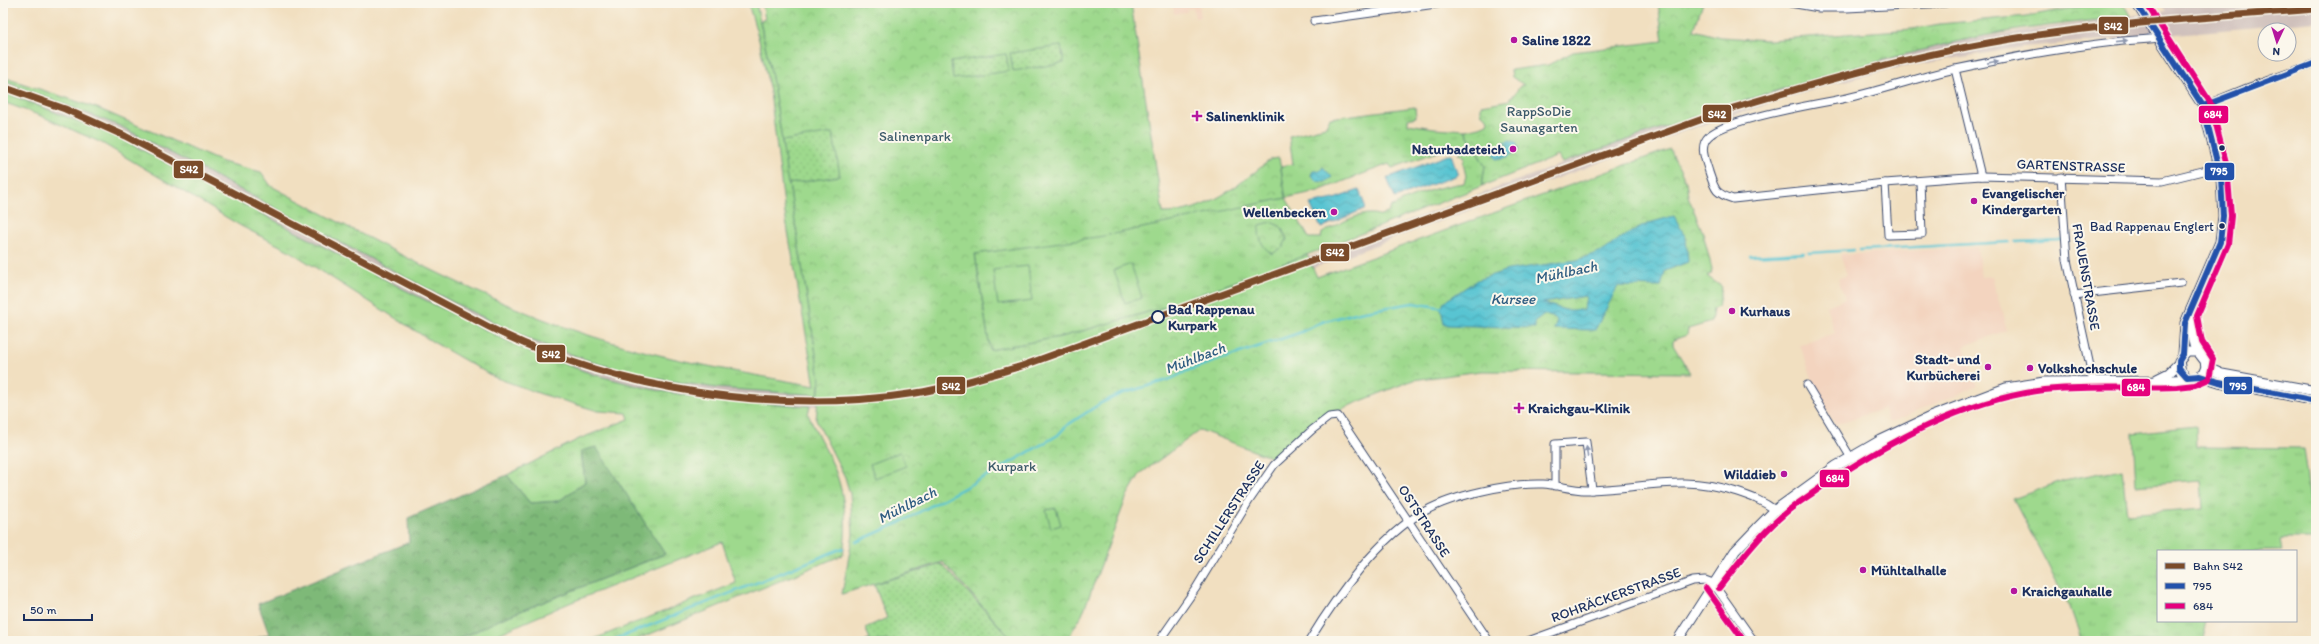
<svg xmlns="http://www.w3.org/2000/svg" width="2319" height="644" font-family="Itim,sans-serif">
<defs>
<pattern id="grass-tufts" width="24" height="20" patternUnits="userSpaceOnUse"><rect width="24" height="20" fill="#9ed98d"/><path d="M3 7l-1-3M5 7V3M7 7l1-3M15 17l-1-3M17 17v-4M19 17l1-3" fill="none" stroke="#88bb7c"/></pattern>
<pattern id="forest-crowns" width="20" height="18" patternUnits="userSpaceOnUse"><rect width="20" height="18" fill="#7eb978"/><path d="M2 6a3 3 0 1 1 6 0M12 15a3 3 0 1 1 6 0" fill="none" stroke="#669766"/></pattern>
<pattern id="park-crowns" width="20" height="18" patternUnits="userSpaceOnUse"><rect width="20" height="18" fill="#9ed98d"/><path d="M2 6a3 3 0 1 1 6 0M12 15a3 3 0 1 1 6 0" fill="none" stroke="#88bb7c"/></pattern>
<pattern id="garden-dots" width="8" height="8" patternUnits="userSpaceOnUse"><rect width="8" height="8" fill="#9ed98d"/><path d="M2 2h.1M6 6h.1" fill="none" stroke="#88bb7c" stroke-width="1.8" stroke-linecap="round"/></pattern>
<pattern id="water-waves" width="16" height="10" patternUnits="userSpaceOnUse"><rect width="16" height="10" fill="#59c4d2"/><path d="M0 5q4-4 8 0t8 0" fill="none" stroke="#49a0ae"/></pattern>
</defs>
<rect width="100%" height="100%" fill="#fbf7ec"/>
<filter id="ink" filterUnits="userSpaceOnUse"><feTurbulence type="fractalNoise" baseFrequency=".025" numOctaves="2"/><feDisplacementMap in="SourceGraphic" scale="8" xChannelSelector="R" yChannelSelector="G"/><feConvolveMatrix kernelMatrix="1 2 1 2 8 2 1 2 1" color-interpolation-filters="sRGB"/></filter>
<filter id="wash" filterUnits="userSpaceOnUse"><feTurbulence type="fractalNoise" baseFrequency=".012" numOctaves="4" result="noise"/><feDisplacementMap in="SourceGraphic" scale="16" xChannelSelector="R" yChannelSelector="G"/><feGaussianBlur stdDeviation="0.9" result="paint"/><feColorMatrix in="noise" values="0 0 0 0 0 0 0 0 0 0 0 0 0 0 0 0 0 1.4 0 .05"/><feComposite in="paint" operator="in"/></filter>
<g filter="url(#wash)">
<rect width="100%" height="100%" fill="#f1dfc0"/>
<g fill="#f3d4bf">
<path d="M1173 3H1199L1201 17 1195 18 1193 8 1187 9V12L1174 14Z"/>
<path d="M1977 247 1981 277 1992 276 2007 330 1964 346 1977 386 1889 423 1883 409 1835 424 1817 392 1800 345 1835 333 1826 306 1845 299 1838 279 1847 275 1840 255Z"/>
</g>
<path fill="#cfc0bb" d="M2175 3H2316V22L2022 47 1892 69 1828 85 1693 128 1243 294 845 406H810L713 400 650 389 595 375 528 351 403 289 116 136 3 92V81L120 126 533 341 599 364 653 378 843 397 1160 312 1684 119 1824 76 1962 40 2166 11 2160 4Z"/>
<g fill="url(#grass-tufts)" stroke="#5c8476" fill-rule="evenodd">
<path d="M748 3H756L772 77 820 379 818 395 715 388 653 378 599 364 533 341 466 309 120 126 3 81V77L97 108 222 162 261 172 271 186C371 239 472 296 579 332 656 358 736 372 815 386L785 214 770 92 759 40Z"/>
<path d="M3 92 116 136 403 289 528 351 595 375 650 389 713 400 810 406 808 414C817 436 833 459 839 482 846 506 847 531 843 555L633 641H589L736 583 722 542 567 604 482 641H455L503 618 665 554 581 451 585 482 559 501 530 503 507 475 579 439 629 419 627 413 598 411 541 394 494 377 433 342 288 250 241 226 102 143 41 116 3 102Z"/>
<path d="M1415 107 1416 117 1408 119V124L1434 128 1465 130 1485 166 1482 186 1317 251 1169 306 1065 336 990 350 975 254 1127 230 1285 198 1281 166 1293 164 1289 136 1325 127 1330 118ZM1454 146 1455 149 1460 147 1462 152 1458 153 1465 157 1463 163 1466 176 1464 183C1439 186 1414 195 1391 207L1389 212 1381 216C1363 208 1338 225 1322 233L1321 238H1309L1286 198 1318 191 1389 164 1392 168Z"/>
<path d="M2195 426 2196 447 2303 448 2315 539H2280L2282 551H2158V621H2204L2206 641H2082L2070 607 2013 499 2064 480 2122 469 2127 514 2203 508 2201 480 2136 485 2133 433Z"/>
</g>
<path fill="url(#forest-crowns)" stroke="#4c746b" d="M596 447 665 554 503 618 455 641H248L269 634 258 604 409 542 408 518 507 475 530 503 559 501 585 482 581 451Z"/>
<g fill="url(#park-crowns)" stroke="#5c8476">
<path d="M762 3H1131L1163 213C1206 213 1239 185 1271 159L1279 158 1286 198 1104 236 975 254 990 350 1065 336 1169 306 1307 255 1317 277 1670 149 1686 182 1688 196 1703 233 1712 269 1711 274 1707 276 1722 287 1718 307 1713 309 1711 322 1688 329 1687 335 1673 340V345L1690 373 1481 371 1413 380 1316 419 1272 458 1200 430 1140 474 1127 496 1082 615 1066 641H1013L943 562 842 594 853 534 850 494 845 477 816 420 820 379 772 77 760 21 765 19Z"/>
<path d="M1658 3H1703L1694 30 1720 37 1769 40 1912 29 1940 24 2027 16 2100 3H2120L2127 8 2131 16C2074 23 2016 28 1960 41 1825 72 1693 116 1562 163L1558 156 1482 186 1485 166 1465 130 1480 127 1487 124 1488 119 1481 113V105L1510 100V97L1513 96 1520 86 1524 85 1512 77 1511 70 1548 65 1573 52 1663 41Z"/>
<path d="M1271 222 1281 227 1287 239 1283 247 1272 254C1262 247 1257 237 1260 225Z"/>
</g>
<g fill="url(#garden-dots)" stroke="#5c8476">
<path d="M1061 46 1064 63 1013 71 1010 53Z"/>
<path d="M1006 54 1009 71 953 79 951 62Z"/>
<path d="M833 133 840 176 788 184 782 141Z"/>
<path d="M942 564 1013 641H865L870 639 865 628 887 618 874 584Z"/>
</g>
<g fill="#9ed98d" stroke="#5c8476">
<path d="M1131 264 1142 298 1125 303 1114 270Z"/>
<path d="M1028 266 1032 301 998 305 993 270Z"/>
<path d="M900 452 906 466 875 478 870 464Z"/>
<path d="M1056 508 1061 525 1051 528 1046 510Z"/>
</g>
<g fill="url(#water-waves)" stroke="#3a7a98" fill-rule="evenodd">
<path d="M1510 140 1516 142 1519 150 1507 157 1496 159 1492 151 1494 148 1497 146 1502 154 1507 151 1508 145 1504 142Z"/>
<path d="M1451 154 1458 175 1395 198 1387 178Z"/>
<path d="M1323 167 1332 177 1325 182 1317 181 1311 175 1313 171H1320Z"/>
<path d="M1359 190 1366 208 1321 228 1310 204 1334 199Z"/>
<path d="M1674 216 1686 238 1688 262 1665 271 1661 287 1618 286 1595 330 1554 329 1557 320 1544 314 1535 321V328L1447 325 1444 323 1441 309 1444 302 1477 280 1508 270 1577 260 1605 250 1619 239 1649 223ZM1586 296 1584 310H1565L1543 303Z"/>
</g>
<g fill="none" stroke-linecap="round" stroke-linejoin="round">
<g stroke="#59c4d2" stroke-width="2.5">
<path d="M2015 242 2061 240"/>
<path d="M1860 250 2009 242"/>
<path d="M1809 253 1854 250"/>
<path d="M1750 256 1804 253"/>
<path d="M856 542 899 523 1001 468 1058 435 1066 426 1101 403 1121 394 1171 379 1189 370 1299 333 1322 322 1359 312 1413 303 1444 308"/>
<path d="M611 641 843 548"/>
</g>
</g>
</g>
<g filter="url(#ink)">
<g fill="none" stroke-linecap="round" stroke-linejoin="round">
<defs>
<g id="minor">
<path d="M1790 3 1819 8H1847L1946 3"/>
<path d="M1314 21 1443 3"/>
<path d="M2159 38C2144 40 2129 40 2114 42 2061 48 2008 58 1956 69 1918 77 1881 91 1842 99 1815 104 1726 119 1709 136 1698 146 1706 161 1709 172 1715 190 1715 193 1733 199L1885 183 1981 176 2162 181 2219 167"/>
<path d="M1955 69 1981 176"/>
<path d="M2203 106 2247 88 2316 63"/>
<path d="M2061 177 2067 260 2093 380"/>
<path d="M1885 183 1888 235 1922 234 1920 181"/>
<path d="M2074 295 2181 283"/>
<path d="M1807 385 1851 458"/>
<path d="M1555 486V444L1586 442 1592 490"/>
<path d="M1159 641 1196 588 1249 501 1274 465 1312 430 1329 417 1338 416 1489 641"/>
<path d="M1309 641C1336 597 1380 535 1425 511 1454 495 1509 483 1543 484 1559 485 1574 491 1590 490 1647 488 1681 474 1737 492 1752 497 1763 501 1775 510"/>
<path d="M1528 641 1693 581 1705 580 1713 583 1754 641"/>
</g>
<g id="tertiary">
<path d="M2136 3 2203 106 2221 178 2223 216 2220 242 2185 323 2183 354"/>
<path d="M2189 315 2194 345 2198 352"/>
<path d="M2206 367 2222 374 2316 391"/>
<path d="M2200 376 2219 382 2316 401"/>
<path d="M2157 379 2169 373 2178 364"/>
<path d="M1677 641 1735 551 1757 528 1775 510 1836 466 1881 440 1930 417 2006 388 2044 382 2162 381 2196 378 2203 374 2206 367 2205 361 2198 352H2187L2179 361 2181 372 2187 377"/>
</g>
</defs>
<use href="#minor" stroke="#3b496d" stroke-width="9"/>
<use href="#tertiary" stroke="#3b496d" stroke-width="11"/>
<use href="#minor" stroke="#fff" stroke-width="7"/>
<use href="#tertiary" stroke="#fff" stroke-width="9"/>
<defs>
<g id="bus-1">
<path d="M2136 3 2203 106 2221 178 2223 216 2220 242 2185 323 2183 354"/>
<path d="M2203 106 2316 63"/>
<path d="M2183 354 2179 361V368L2187 377 2200 376 2219 382 2316 401"/>
</g>
<g id="bus-2">
<path d="M1706 588 1744 641"/>
<path d="M1719 588C1739 562 1758 537 1783 515 1795 504 1811 495 1824 485 1890 441 1965 400 2044 390 2087 385 2133 389 2177 387L2195 385 2209 379 2213 359 2202 342 2197 316 2228 244 2231 216 2227 166 2210 102 2146 3"/>
</g>
</defs>
<use href="#bus-1" stroke="#fbf7ec" stroke-width="9"/>
<use href="#bus-2" stroke="#fbf7ec" stroke-width="9"/>
<use href="#bus-1" stroke="#2251aa" stroke-width="6"/>
<use href="#bus-2" stroke="#e5007d" stroke-width="6"/>
<defs>
<path id="rail-1" d="M3 87 65 109 125 136 489 327C615 391 777 415 916 393 952 387 987 376 1022 366L1733 108C1829 79 1925 52 2024 37 2121 22 2219 17 2316 9"/>
</defs>
<use href="#rail-1" stroke="#fbf7ec" stroke-width="10"/>
<use href="#rail-1" stroke="#7a4b2a" stroke-width="7"/>
</g>
<defs><path id="oneway-solid" d="M-6-.8H1V-3.2L6.5 0L1 3.2V.8H-6Z"/></defs>
<g fill="#8d97ae">
<use href="#oneway-solid" transform="translate(2122 41) rotate(-6)"/>
<use href="#oneway-solid" transform="translate(1993 62) rotate(-11)"/>
<use href="#oneway-solid" transform="translate(1587 452) rotate(-97)"/>
</g>
</g>
<g fill="#b5179e" stroke="#fbf7ec" stroke-width="1.5">
<circle cx="1514" cy="40" r="4"/>
<path d="M1195 110h4v4h4v4h-4v4h-4v-4h-4v-4h4z"/>
<circle cx="1513" cy="149" r="4"/>
<circle cx="1974" cy="201" r="4"/>
<circle cx="1334" cy="212" r="4"/>
<circle cx="1732" cy="311" r="4"/>
<circle cx="1988" cy="367" r="4"/>
<circle cx="2030" cy="368" r="4"/>
<path d="M1517 402h4v4h4v4h-4v4h-4v-4h-4v-4h4z"/>
<circle cx="1784" cy="474" r="4"/>
<circle cx="1863" cy="570" r="4"/>
<circle cx="2014" cy="591" r="4"/>
</g>
<g fill="#1b2f5e" stroke="#fbf7ec" stroke-width="1.5">
<circle cx="2222" cy="148" r="3.5"/>
<circle cx="2222" cy="226" r="3.5"/>
</g>
<circle fill="#fbf7ec" stroke="#1b2f5e" stroke-width="2" cx="1158" cy="317" r="6"/>
<g text-anchor="middle" dominant-baseline="central" stroke-width="4" stroke-linejoin="round" paint-order="stroke">
<g font-size="13" fill="#1b2f5e" stroke="#fbf7ec" text-anchor="end">
<text x="2214" y="226">Bad Rappenau Englert</text>
</g>
<g font-size="14" font-weight="bold" fill="#1b2f5e" stroke="#fbf7ec" text-anchor="start">
<text x="1522" y="40">Saline 1822</text>
<text x="1206" y="116">Salinenklinik</text>
<text x="1505" y="149" text-anchor="end">Naturbadeteich</text>
<text x="1982" y="193">Evangelischer<tspan x="1982" dy="16">Kindergarten</tspan></text>
<text x="1326" y="212" text-anchor="end">Wellenbecken</text>
<text x="1740" y="311">Kurhaus</text>
<text x="1980" y="359" text-anchor="end">Stadt- und<tspan x="1980" dy="16">Kurbücherei</tspan></text>
<text x="2038" y="368">Volkshochschule</text>
<text x="1528" y="408">Kraichgau-Klinik</text>
<text x="1776" y="474" text-anchor="end">Wilddieb</text>
<text x="1871" y="570">Mühltalhalle</text>
<text x="2022" y="591">Kraichgauhalle</text>
</g>
<g font-size="14" fill="#3c5a6a" stroke="#fbf7ec">
<text x="1539" y="111">RappSoDie<tspan x="1539" dy="16">Saunagarten</tspan></text>
<text x="915" y="136">Salinenpark</text>
<text x="1012" y="466">Kurpark</text>
</g>
<g font-size="14" fill="#1b2f5e" stroke="#fbf7ec">
<text transform="translate(2071 166) rotate(2)">GARTENSTRASSE</text>
<text transform="translate(2086 277) rotate(80)">FRAUENSTRASSE</text>
<text transform="translate(1229 512) rotate(-57)">SCHILLERSTRASSE</text>
<text transform="translate(1424 521) rotate(57)">OSTSTRASSE</text>
<text transform="translate(1616 595) rotate(-20)">ROHRÄCKERSTRASSE</text>
</g>
<g font-size="14" font-weight="bold" fill="#1b2f5e" stroke="#fbf7ec" text-anchor="start">
<text x="1168" y="309">Bad Rappenau<tspan x="1168" dy="16">Kurpark</tspan></text>
</g>
<g font-size="15" font-style="italic" fill="#2e5c81" stroke="#fbf7ec">
<text transform="translate(1566 272) rotate(-12)">Mühlbach</text>
<text x="1513" y="299">Kursee</text>
<text transform="translate(1195 358) rotate(-21)">Mühlbach</text>
<text transform="translate(907 505) rotate(-27)">Mühlbach</text>
</g>
</g>
<g stroke="#fbf7ec" stroke-width="1.5">
<rect x="2098" y="16" width="31" height="19" rx="4" fill="#7a4b2a"/>
<rect x="1702" y="104" width="30" height="19" rx="4" fill="#7a4b2a"/>
<rect x="2198" y="105" width="31" height="19" rx="4" fill="#e5007d"/>
<rect x="173" y="160" width="31" height="19" rx="4" fill="#7a4b2a"/>
<rect x="2204" y="162" width="31" height="19" rx="4" fill="#2251aa"/>
<rect x="1320" y="243" width="30" height="19" rx="4" fill="#7a4b2a"/>
<rect x="536" y="344" width="30" height="19" rx="4" fill="#7a4b2a"/>
<rect x="2223" y="376" width="30" height="19" rx="4" fill="#2251aa"/>
<rect x="936" y="376" width="30" height="19" rx="4" fill="#7a4b2a"/>
<rect x="2121" y="378" width="30" height="19" rx="4" fill="#e5007d"/>
<rect x="1819" y="469" width="31" height="19" rx="4" fill="#e5007d"/>
</g>
<g font-size="11" text-anchor="middle" font-weight="bold" fill="#fff">
<text x="2113" y="30">S42</text>
<text x="1717" y="118">S42</text>
<text x="2213" y="118">684</text>
<text x="189" y="173">S42</text>
<text x="2219" y="175">795</text>
<text x="1335" y="256">S42</text>
<text x="551" y="358">S42</text>
<text x="2238" y="390">795</text>
<text x="951" y="390">S42</text>
<text x="2136" y="391">684</text>
<text x="1835" y="482">684</text>
</g>
<rect width="2319" height="644" fill="none" stroke="#fbf7ec" stroke-width="16"/>
<rect x="2157" y="550" width="140" height="72" fill="#fbf7ec" stroke="#a1a7b3"/>
<rect x="2165" y="563" width="20" height="6" fill="#7a4b2a" stroke="#a1a7b3"/>
<text x="2193" y="570" font-size="12" fill="#1b2f5e">Bahn S42</text>
<rect x="2165" y="583" width="20" height="6" fill="#2251aa" stroke="#a1a7b3"/>
<text x="2193" y="590" font-size="12" fill="#1b2f5e">795</text>
<rect x="2165" y="603" width="20" height="6" fill="#e5007d" stroke="#a1a7b3"/>
<text x="2193" y="610" font-size="12" fill="#1b2f5e">684</text>
<g transform="translate(2277 42) rotate(184)"><circle r="19" fill="#fbf7ec" stroke="#a1a7b3"/>
<path d="M0-3L7 15L0 10L-7 15Z" fill="#b5179e"/>
<text y="-6" font-size="11" font-weight="bold" text-anchor="middle" fill="#1b2f5e">N</text>
</g>
<path d="M24 614v6h68v-6" fill="none" stroke="#1b2f5e" stroke-width="2"/>
<text x="30" y="614" font-size="12" fill="#1b2f5e" stroke="#fbf7ec" stroke-width="3" paint-order="stroke">50 m</text>
</svg>
